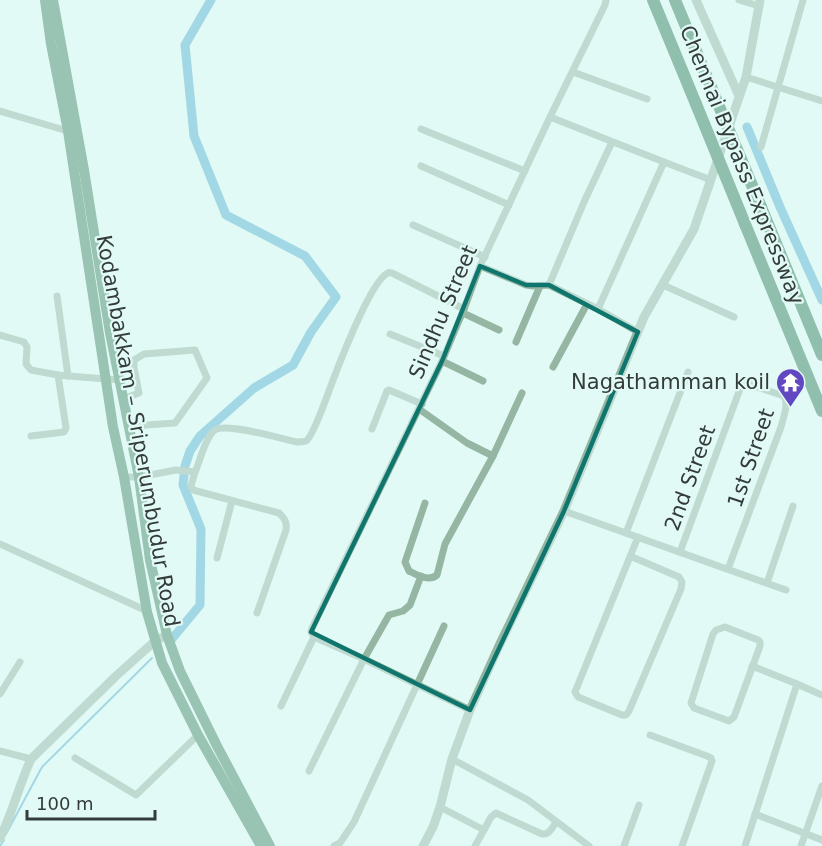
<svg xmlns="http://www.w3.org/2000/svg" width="822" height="846" font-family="'DejaVu Sans',sans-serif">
<rect width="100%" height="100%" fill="#e2faf5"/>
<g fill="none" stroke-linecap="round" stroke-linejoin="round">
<g stroke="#56b0d0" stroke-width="2">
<path d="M6 834 42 767 152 658"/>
<path d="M0 846 4 840"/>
</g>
<g stroke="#56b0d0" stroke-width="9">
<path d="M747 127 780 207 822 300"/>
<path d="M171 640 200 605 201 529 183 485 185 466 190 451 200 436 254 388 293 365 311 332 336 297 305 256 226 215 194 136 185 45 211 0"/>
</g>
<g stroke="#96b6a4" stroke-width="7">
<path d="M739 0 759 6"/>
<path d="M573 72 647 99"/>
<path d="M746 77 822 101"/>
<path d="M0 111 71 132"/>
<path d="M550 117 664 162 711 180"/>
<path d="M421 129 525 171"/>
<path d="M761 147 803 0"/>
<path d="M421 166 509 205"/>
<path d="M413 225 485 257"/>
<path d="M480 266 526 285 533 286 549 285 598 309 638 332"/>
<path d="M549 285 584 202 612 142"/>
<path d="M663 285 734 317"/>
<path d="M598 309 664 162"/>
<path d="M463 313 499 330"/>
<path d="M390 334 444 356"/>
<path d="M0 335 24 342 27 347 26 364 31 370 58 375"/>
<path d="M516 342 540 286"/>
<path d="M442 361 483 381"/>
<path d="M553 367 587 304"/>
<path d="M68 376 120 380"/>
<path d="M123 399 139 393 134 368V360L144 354 195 350 207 378 175 423 146 425 128 428"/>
<path d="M419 409 467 443 493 456"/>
<path d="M372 429 387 391 389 390 422 404"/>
<path d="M31 436 64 432 66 428 58 375 68 376 57 296"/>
<path d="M195 472 191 486 193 490 279 513C285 519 287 522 286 530L257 613"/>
<path d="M124 477H139L176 470 195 472C200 462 205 437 215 430 226 422 282 439 297 442 300 442 303 442 306 441 312 437 323 407 326 399 334 377 370 280 388 273 389 272 391 273 392 273L464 309"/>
<path d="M425 503 405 562 409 571C417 575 429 582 437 575L445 544 493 456 522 393"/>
<path d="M564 511 786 590"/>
<path d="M626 533 688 372"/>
<path d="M0 544 147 611"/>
<path d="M680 552 740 389 745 383 784 396C789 405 783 418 781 427L728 569"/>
<path d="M630 556 679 577 682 582 681 589 629 711 626 715H622L578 697 575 692 638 537"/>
<path d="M217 558 232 501"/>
<path d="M767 583 793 506"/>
<path d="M725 627 758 640 760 642V646L734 717 729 721 694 708 691 703 713 634 716 630Z"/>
<path d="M314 637 311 632 312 628 442 361 464 309 480 266 550 117 605 5 606 0"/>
<path d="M314 637 364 659 470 710"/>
<path d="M797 684 822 695"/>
<path d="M0 694 20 662"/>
<path d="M281 706 314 637"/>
<path d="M650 735 707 756 711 758 712 761 682 846"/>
<path d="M0 751 31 759"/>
<path d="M75 758 136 795 198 735"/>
<path d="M452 759 528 800 589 846"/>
<path d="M309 771 364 659 389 615 403 611 410 605 421 576"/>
<path d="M440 807 484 830 475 846"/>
<path d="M755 814 822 840"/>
<path d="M484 830 491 817 496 813 542 834C549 835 552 828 556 822"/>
<path d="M334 846 340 843 354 822 444 626"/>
<path d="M624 846 639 805"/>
<path d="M745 846 797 684 752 666"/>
<path d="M801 846 822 786"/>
</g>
<g stroke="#96b6a4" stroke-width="9">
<path d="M696 0 739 96"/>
<path d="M0 838C13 812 19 785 31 759L116 676 155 641 167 635"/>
<path d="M423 846 433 827 440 807 452 759 470 710 498 648 564 511 644 317 694 229 746 77 760 0"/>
</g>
<g stroke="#428263" stroke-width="10">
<path d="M45 0 51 44 68 131 113 427 124 477 147 612 162 663 198 735 261 846"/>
<path d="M53 0 84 170 110 333 139 477 150 560 167 635 180 671 217 746 270 846"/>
</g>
<g stroke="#2e7858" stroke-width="12">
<path d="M653 0 696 104"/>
<path d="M675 0 711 87"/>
<path d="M761 207 822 355"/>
<path d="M745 224 822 411"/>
</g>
<g stroke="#2e7858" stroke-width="12">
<path d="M711 87 761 207"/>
<path d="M696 104 745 224"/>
</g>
</g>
<path d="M0 0H822V846H0ZM480 266 526 285H549L638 332 564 511 470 710 311 632 442 361Z" fill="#e2faf5" fill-opacity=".55" fill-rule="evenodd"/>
<path fill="none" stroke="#0f766e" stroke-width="4.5" stroke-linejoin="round" d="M480 266 526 285H549L638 332 564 511 470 710 311 632 442 361Z"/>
<defs>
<symbol id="temple-pin" viewBox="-11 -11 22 30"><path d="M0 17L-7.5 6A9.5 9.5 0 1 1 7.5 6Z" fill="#6148c1" stroke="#e2faf5"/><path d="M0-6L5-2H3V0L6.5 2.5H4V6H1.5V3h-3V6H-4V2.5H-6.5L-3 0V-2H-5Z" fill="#fff"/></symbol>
</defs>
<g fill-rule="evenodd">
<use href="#temple-pin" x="774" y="366" width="33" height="45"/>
</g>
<g text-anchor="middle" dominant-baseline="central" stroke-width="4.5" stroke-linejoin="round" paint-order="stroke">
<g font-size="21" fill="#333c3a" stroke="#e2faf5">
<text transform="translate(742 165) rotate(68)">Chennai Bypass Expressway</text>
<text transform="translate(443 312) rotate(-67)">Sindhu Street</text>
<text transform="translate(138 431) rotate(80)">Kodambakkam – Sriperumbudur Road</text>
<text transform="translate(751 458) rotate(-71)">1st Street</text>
<text transform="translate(690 478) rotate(-70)">2nd Street</text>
</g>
<g font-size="21" fill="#333c3a" stroke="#e2faf5" text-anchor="end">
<text x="770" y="382">Nagathamman koil</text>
</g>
</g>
<path d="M27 810v9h128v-9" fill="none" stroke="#333c3a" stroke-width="3"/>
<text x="36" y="810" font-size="18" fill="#333c3a" stroke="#e2faf5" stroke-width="4.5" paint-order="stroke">100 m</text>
</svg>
